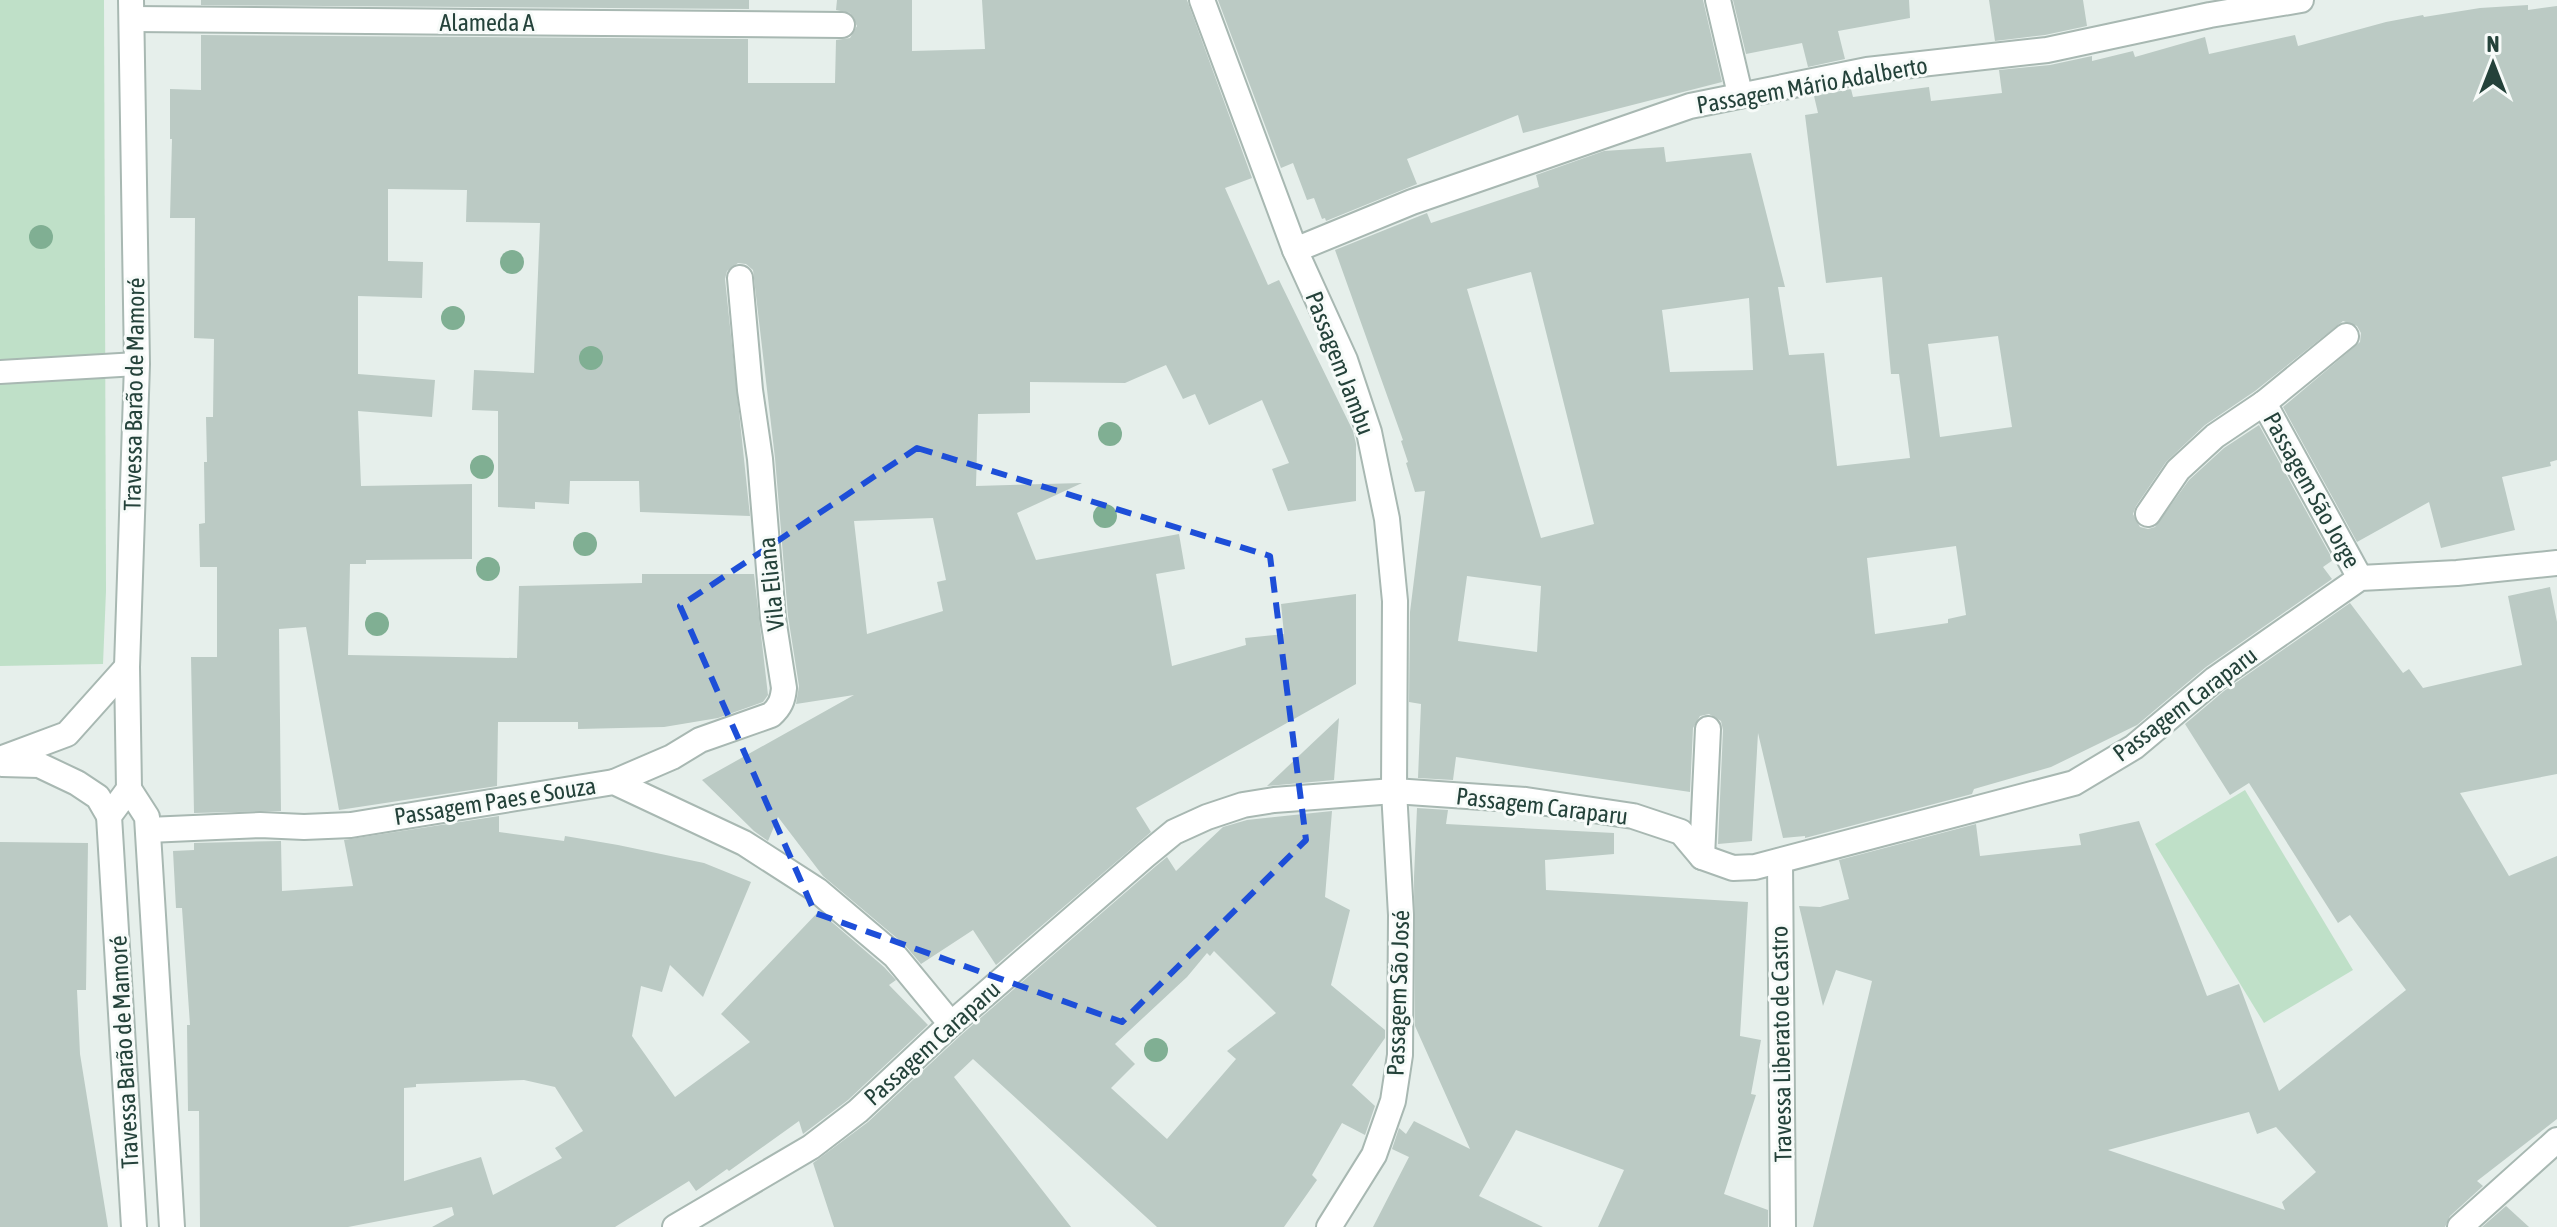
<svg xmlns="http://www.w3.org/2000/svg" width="2557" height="1227" font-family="'Asap Condensed',sans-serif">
<rect width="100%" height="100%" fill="#e6efeb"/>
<g fill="#bfe0c8">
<path d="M0 0H104L106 591 103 664 0 666Z"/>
<path d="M2245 790 2353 970 2264 1023 2155 844Z"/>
</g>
<g fill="#bbcac4" fill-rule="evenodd">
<path d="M201 0H749V9L201 5Z"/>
<path d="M837 0H912V51L985 49 982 0H1187L1252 178 1225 188 1268 285 1279 280 1353 431 1356 444V501L1288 511 1272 469 1289 463 1262 400 1209 425 1195 394 1183 399 1166 365 1125 383 1030 382V413L978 414 976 486 1082 483 1017 513 1036 560 1179 534 1185 569 1156 574 1172 666 1246 645 1245 638 1284 634 1281 604 1356 594V684L1136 808 1151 832 996 965 973 930 921 964 905 945 823 876 778 817 768 841 754 831 702 780 854 695 796 704 799 686 788 616 775 458 753 270 746 264 738 263 727 271 725 279 750 516 640 512 639 481H570L569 504 535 502V509L498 507V411L472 410 474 370 534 373 540 223 466 222 467 190 388 189V261L423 262 422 298 358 296V374L435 380 432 417 358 411 361 486 472 484V559L366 560V564H350L348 655 517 658 519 586 642 583V574H754L768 695 763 702 718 718 664 727 578 729V722H498L497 786 339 810 306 627 279 629 281 811 194 813 191 657H217V567H200L199 524 205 523 204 462H207L206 417H213L214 339 194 338 195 218H170L172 139H170V89L201 90V35L748 39V83H835L836 40 850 38 857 26 850 13 836 10ZM933 518 946 580 937 582 943 611 867 634 854 521Z"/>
<path d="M1218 0H1703L1722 82 1523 133 1518 115 1407 159 1417 184 1326 221 1325 218 1322 219 1314 198 1307 200 1293 163 1281 168Z"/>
<path d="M1733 0H1909L1910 18 1838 31 1845 59 1808 67 1802 43 1746 54Z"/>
<path d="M1989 0H2083L2087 26 2045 35 1995 41Z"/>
<path d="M2528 5V10L2557 6V460L2550 462 2551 466 2502 477 2515 530 2441 548 2429 502 2357 542 2283 407 2360 342 2361 333 2357 326 2343 321 2255 391 2205 425 2166 462 2136 506 2133 514 2140 527 2148 529 2155 527 2189 480 2224 448 2259 425 2333 560 2323 567 2332 579 2206 667 2137 725 2051 767 1974 789 1972 794 1805 838V836L1783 838 1758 733 1752 841 1718 844 1723 730 1721 721 1709 714 1700 716 1693 728 1690 792 1456 757 1453 780 1418 778 1421 704 1409 702 1410 612 1425 491 1415 492 1406 463 1408 462 1401 441 1403 440 1335 250 1427 213 1431 223 1539 187 1536 175 1604 151 1664 147 1666 162 1751 153 1785 287H1778L1789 355 1824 353 1837 466 1910 458 1899 374H1891L1882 277 1826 283 1805 115 1818 113 1814 96 1851 89 1853 97 1929 87 1931 101 2002 93 1999 70 2050 65 2092 56V61L2133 51 2135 57 2205 37 2209 54 2295 35 2298 46 2386 22 2423 15 2424 17 2480 8ZM1531 272 1594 524 1541 538 1467 289ZM1749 298 1753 370 1670 372 1662 310ZM1998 336 2012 427 1940 437 1928 344ZM1956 546 1966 615 1948 619V623L1875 634 1867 558ZM1467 576 1541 586 1537 652 1458 641Z"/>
<path d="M2550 587 2557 622V774L2460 793 2509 876 2557 856V1119L2477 1181 2483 1186 2450 1216 2445 1227H1813L1872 981 1836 970 1823 1006 1799 906 1820 907 1849 899 1839 860 1976 824 1980 856 2081 845 2079 834 2139 821 2207 996 2239 984 2279 1091 2406 990 2350 915 2338 923 2249 783 2230 795 2185 724 2224 691 2350 603 2403 673 2409 669 2423 688 2522 665 2508 596ZM2249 1112 2257 1134 2276 1127 2316 1172 2282 1202 2285 1210 2108 1150Z"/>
<path d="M1339 718 1334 780 1267 786Z"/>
<path d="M1417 808 1448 810 1446 824 1614 833V854L1545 860 1546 890 1748 902 1740 1036 1761 1040 1751 1094 1756 1095 1724 1194 1768 1210V1227H1598L1624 1170 1516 1130 1479 1196 1543 1227H1373L1409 1157 1392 1149 1399 1128 1406 1134 1414 1121 1470 1149 1415 1026 1414 877Z"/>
<path d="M1332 811 1325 897 1350 910 1331 985 1385 1030V1038L1352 1085 1375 1106 1365 1135 1342 1123 1312 1175 1317 1180 1284 1227H1157L973 1059 954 1077 1071 1227H834L813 1163 868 1122 961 1035 1156 866 1167 857 1176 871 1223 827 1247 820ZM1214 951 1276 1013 1227 1051 1236 1059 1167 1139 1111 1088 1135 1064 1115 1044 1187 977 1207 953 1210 956Z"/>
<path d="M499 816V832L564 841 565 836 618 845 704 863 751 882 703 997 670 965 662 992 641 986 632 1036 675 1097 750 1042 721 1014 819 911 884 967 896 980 889 985 928 1025 848 1100 803 1134 799 1121 729 1171 727 1169 696 1191 689 1181 615 1227H432L454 1215 452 1207 348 1227H200L199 1111H188L187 1025H190L182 908H176L173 851 194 850V843L281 841 282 891 353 886 344 840ZM524 1080 555 1087 583 1131 555 1148 562 1158 493 1195 481 1157 404 1181V1088L416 1087V1084Z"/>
<path d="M0 842 88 843 86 990H77L80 1054 108 1227H0Z"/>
<path d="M2506 1206 2529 1227H2482Z"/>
</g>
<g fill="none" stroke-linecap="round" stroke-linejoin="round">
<defs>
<path id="service" d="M0 372 137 364"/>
<g id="minor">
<path d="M1202 0 1295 250 1345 360 1369 432 1387 519 1395 601 1394 791 1401 915 1400 1055 1393 1101 1374 1155 1329 1227"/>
<path d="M1718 0 1740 94"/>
<path d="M132 19 842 25"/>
<path d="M1295 250 1412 202 1690 106 1867 70 2047 50 2210 15 2301 0"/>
<path d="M2264 403 2360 578"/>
<path d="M2148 514 2178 470 2215 436 2264 403 2346 336"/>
<path d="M614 782 672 757 700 740 771 715C780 707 783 700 784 688L773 618 760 459 750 390 740 278"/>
<path d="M148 830 260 825 304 827 351 825 614 782 744 843 817 890 895 956 951 1024"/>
<path d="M1702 857 1708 729"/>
<path d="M1780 861 1783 1227"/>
<path d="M134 1227 109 816 129 789 147 817 172 1227"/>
<path d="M675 1227 811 1147 858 1111 951 1024 1146 855 1174 832 1207 817 1243 805 1274 800 1394 791 1526 800 1633 816 1681 832 1702 857 1733 868 1755 867 2074 783 2134 747 2215 679 2360 578 2457 573 2557 563"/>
<path d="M2460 1227 2557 1140"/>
</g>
<g id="tertiary">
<path d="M0 759 67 734 127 667"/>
<path d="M2 764 39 765 77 783 98 797 109 816"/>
<path d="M129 789 127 667 137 364 131 0"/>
</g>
</defs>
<use href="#service" stroke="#a8b8b2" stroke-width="26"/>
<use href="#minor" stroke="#a8b8b2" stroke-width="28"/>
<use href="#tertiary" stroke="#a8b8b2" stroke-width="28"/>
<use href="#service" stroke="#fff" stroke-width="22"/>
<use href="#minor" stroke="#fff" stroke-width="24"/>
<use href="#tertiary" stroke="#fff" stroke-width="24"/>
</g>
<g fill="#80af93">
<circle cx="41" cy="237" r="12"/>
<circle cx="512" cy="262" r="12"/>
<circle cx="453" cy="318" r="12"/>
<circle cx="591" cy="358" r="12"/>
<circle cx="1110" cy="434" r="12"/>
<circle cx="482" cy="467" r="12"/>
<circle cx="1105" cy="516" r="12"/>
<circle cx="585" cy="544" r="12"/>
<circle cx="488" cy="569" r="12"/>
<circle cx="377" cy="624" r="12"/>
<circle cx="1156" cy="1050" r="12"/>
</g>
<path fill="none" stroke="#1d4ed8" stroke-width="6" stroke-dasharray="16 10" stroke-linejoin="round" d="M917 448 1270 556 1306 840 1122 1022 815 913 680 606Z"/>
<g text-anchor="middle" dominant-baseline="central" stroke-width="6" stroke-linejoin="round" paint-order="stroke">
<g font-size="24" fill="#24423a" stroke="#f7fbf9">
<text x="487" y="22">Alameda A</text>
<text transform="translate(1812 85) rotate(-10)">Passagem Mário Adalberto</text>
<text transform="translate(1340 363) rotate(69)">Passagem Jambu</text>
<text transform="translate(134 394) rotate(-89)">Travessa Barão de Mamoré</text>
<text transform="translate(2312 490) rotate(61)">Passagem São Jorge</text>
<text transform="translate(771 584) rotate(-96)">Vila Eliana</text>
<text transform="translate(2185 704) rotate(-37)">Passagem Caraparu</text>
<text transform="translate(495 801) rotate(-9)">Passagem Paes e Souza</text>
<text transform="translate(1542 806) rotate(7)">Passagem Caraparu</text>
<text transform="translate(1398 993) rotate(-88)">Passagem São José</text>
<text transform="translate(932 1043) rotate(-42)">Passagem Caraparu</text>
<text transform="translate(1781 1044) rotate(-91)">Travessa Liberato de Castro</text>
<text transform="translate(124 1052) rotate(-93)">Travessa Barão de Mamoré</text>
</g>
</g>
<g transform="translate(2493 64)" stroke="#f7fbf9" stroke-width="6" paint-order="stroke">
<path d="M0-6L14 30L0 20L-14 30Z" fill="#24423a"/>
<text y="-12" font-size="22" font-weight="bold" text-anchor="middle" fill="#24423a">N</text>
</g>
</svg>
